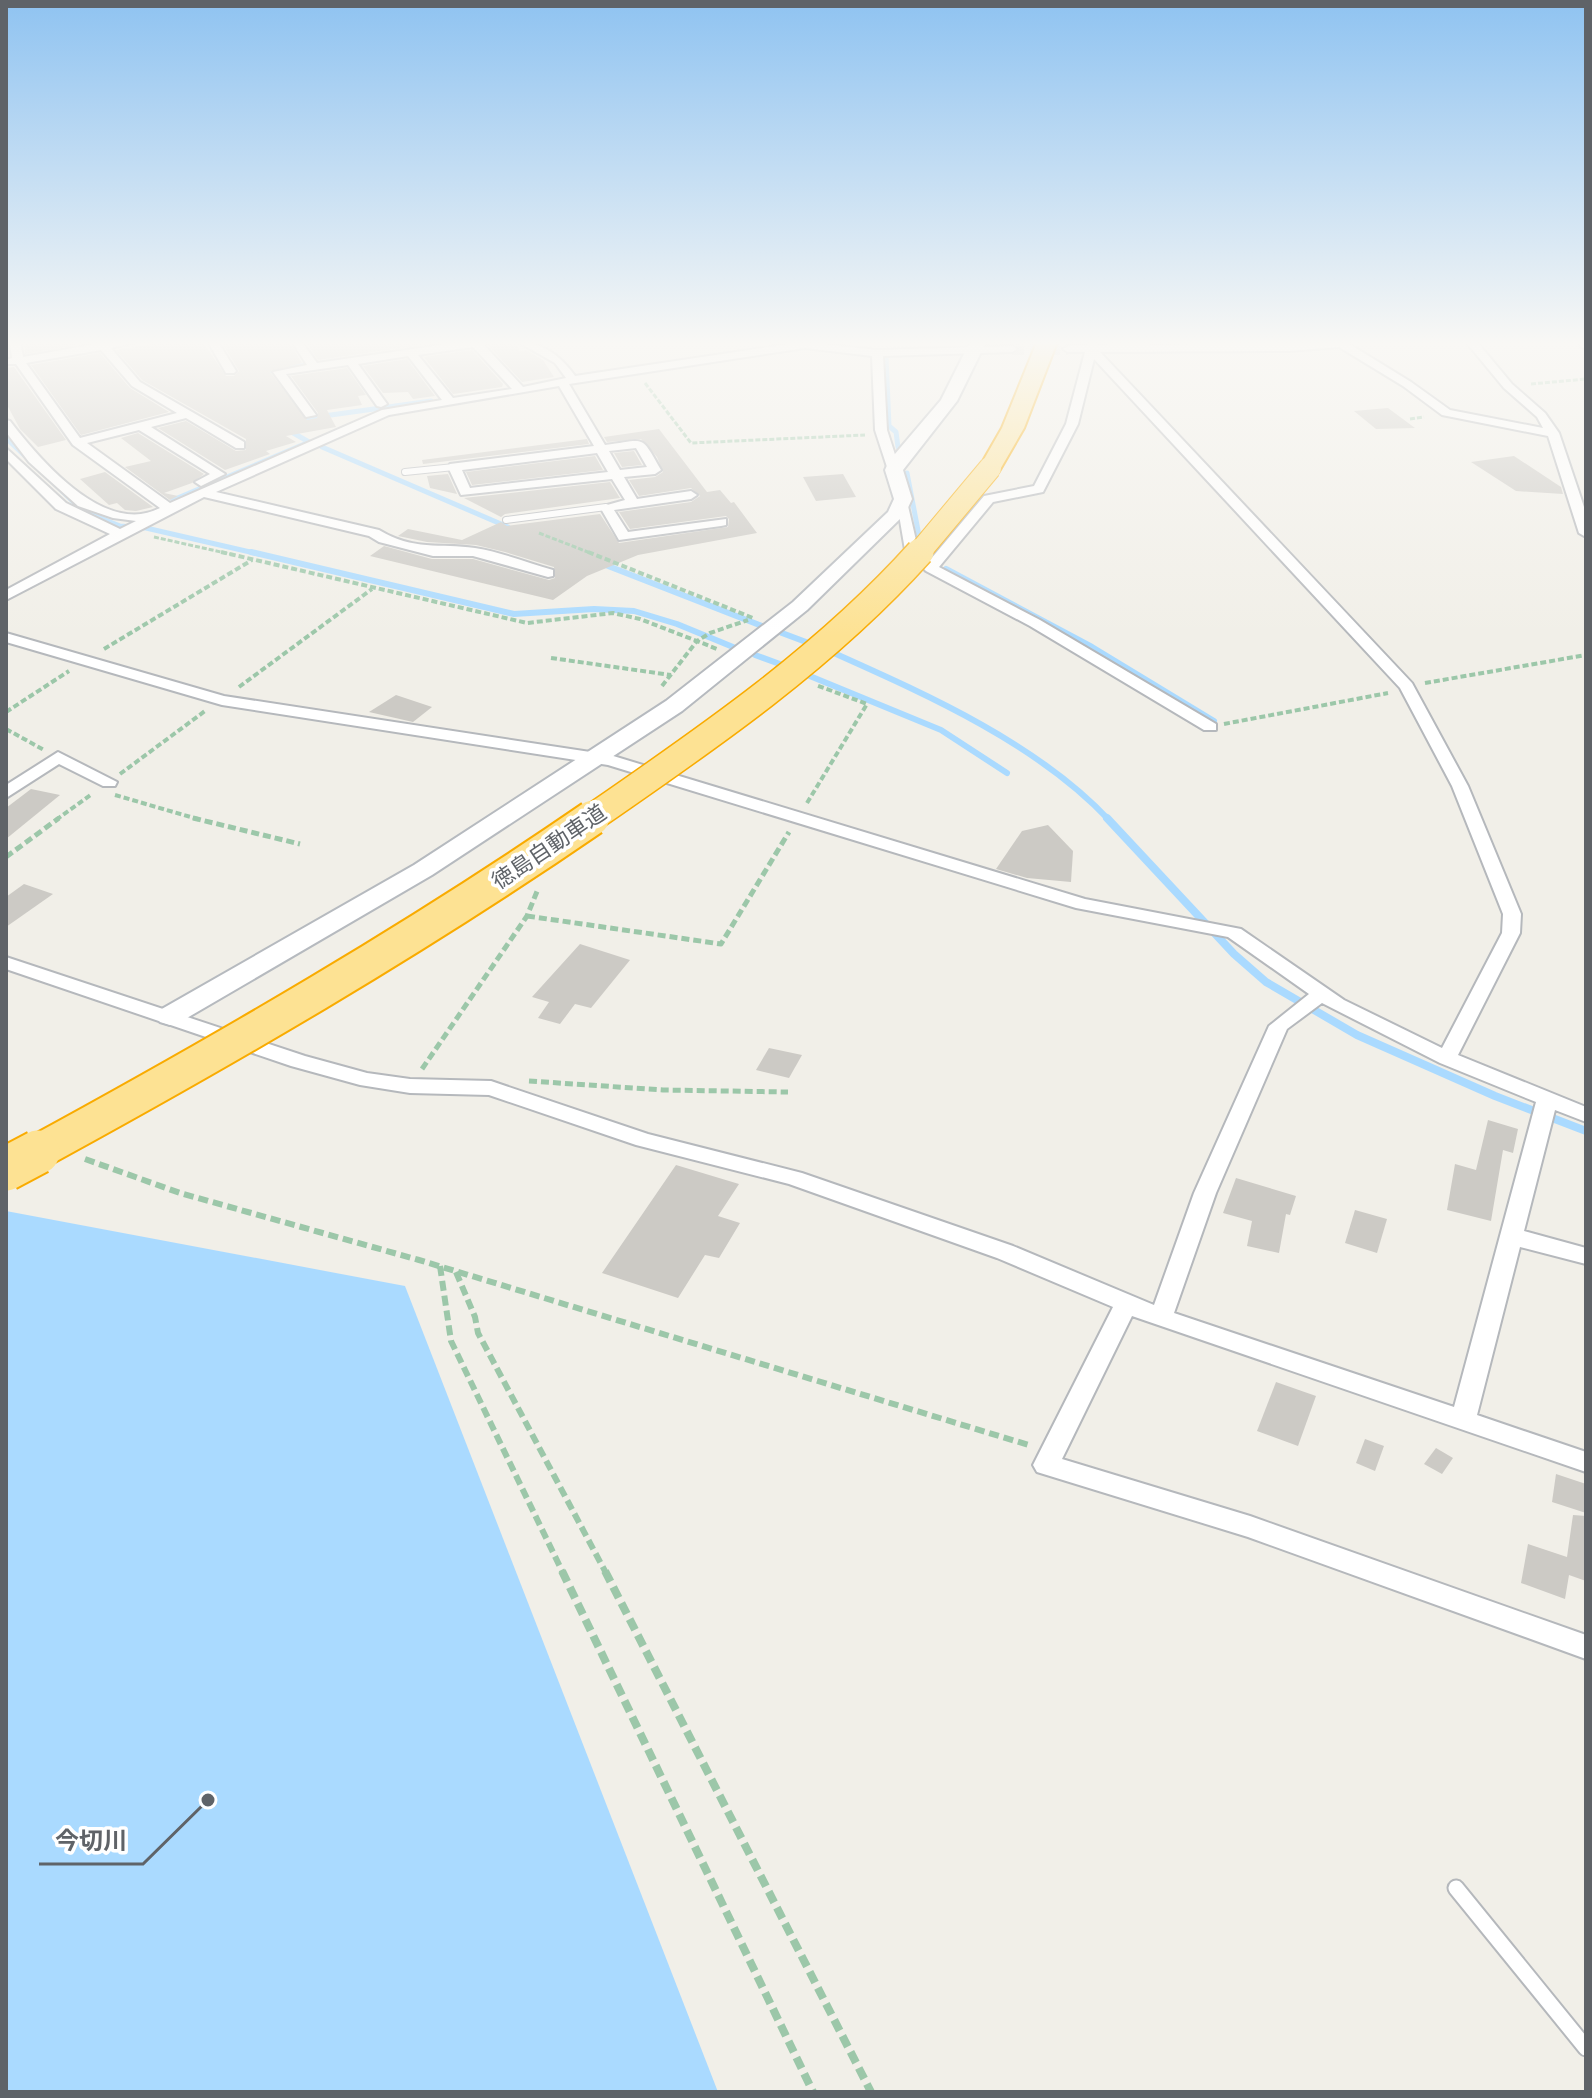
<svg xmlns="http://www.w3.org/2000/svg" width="1592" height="2098" font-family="Poppins,'Noto Sans JP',sans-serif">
<rect width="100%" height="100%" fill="#f1efe8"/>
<path fill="#aadaff" d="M6 1211 405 1286 718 2092H6Z"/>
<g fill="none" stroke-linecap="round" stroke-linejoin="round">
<g stroke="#aadaff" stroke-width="5">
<path d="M533 342H559"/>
<path d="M440 345 461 342"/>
<path d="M886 356 889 426 896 432 898 447"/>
<path d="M270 371 312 364"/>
<path d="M295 420 431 401"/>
<path d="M6 438 83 511 120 526 146 528 259 554"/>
<path d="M322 447 508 527"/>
<path d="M907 473 921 546"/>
<path d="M173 500 309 442 288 430"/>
</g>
<g stroke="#aadaff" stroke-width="6">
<path d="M251 552 514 614 594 609 634 611 677 624 733 647"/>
<path d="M603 564 762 626"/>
<path d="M946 569 1092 647 1214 721"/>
<path d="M782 633 814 645"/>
<path d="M827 650C923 693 1036 742 1109 820"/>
<path d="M755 655 788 667"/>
<path d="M800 672 941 730 1007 773"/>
</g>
<path stroke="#aadaff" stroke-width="8" d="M1107 818 1234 954 1266 982 1357 1035 1495 1096 1586 1131"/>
</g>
<g fill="#cccac5">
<path d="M25 342H81L82 344 25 354Z"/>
<path d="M165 342H203L226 376H234L239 371 223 344 289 342 302 363 270 372 307 420 317 418 318 413 291 376 347 368 366 395 358 396 362 405 327 410 336 427 286 436 296 442 266 451 270 454 225 470 158 428 186 421 236 451 246 450V439L142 380 116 350Z"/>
<path d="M306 342H440L318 360Z"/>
<path d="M491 342H515L520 351 526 350 543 360 554 377 522 382 488 345Z"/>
<path d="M472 350 503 384 502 387 453 394 424 357Z"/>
<path d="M100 353 130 388 169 412 81 435 31 365Z"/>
<path d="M407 359 435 396 413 399 408 392 383 393 363 366Z"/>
<path d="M14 367 66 440 38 447 20 429 6 403V368Z"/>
<path d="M1388 408 1415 428 1376 429 1354 411Z"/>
<path d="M659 429 707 492 720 490 731 503 734 502 757 533 638 555 587 576 553 600 370 556 384 546 432 559H473L549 580 555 578 554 567 505 552 476 545 427 542 398 536 408 529 462 540 501 522 507 526 600 514 619 543 728 527 729 519 726 516 630 529 619 512 691 502 700 496 691 488 639 496 629 480 655 477 663 472 657 457 641 439 607 442 604 437Z"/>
<path d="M138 433 204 474 192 483 164 493 178 496 170 500 125 467 151 461 121 438Z"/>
<path d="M587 439 589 444 423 464 422 460Z"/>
<path d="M634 451 642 465 622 467 614 453Z"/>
<path d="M595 456 603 470 472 485 466 472Z"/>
<path d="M1514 456 1561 487 1563 494 1516 491 1471 462Z"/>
<path d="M105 472 153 507 136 511 125 510 117 503 109 505 80 479Z"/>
<path d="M448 474 457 494 430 488 427 476Z"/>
<path d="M843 474 856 497 816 501 803 477Z"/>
<path d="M610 482 620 498 505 514 501 517 464 498Z"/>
<path d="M396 695 432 707 413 722 369 712Z"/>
<path d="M31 789 60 795 6 839V808Z"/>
<path d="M1048 825 1073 851 1071 882 1027 878 996 869 1022 831Z"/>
<path d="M24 884 53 894 6 927V897Z"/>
<path d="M580 944 630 960 591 1008 575 1004 560 1024 538 1018 549 1002 532 997Z"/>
<path d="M769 1048 802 1055 789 1078 756 1070Z"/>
<path d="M1488 1120 1518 1129 1513 1153 1503 1150 1491 1221 1447 1210 1455 1164 1476 1170Z"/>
<path d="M676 1165 739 1184 718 1216 740 1223 719 1258 705 1255 678 1298 602 1273Z"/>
<path d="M1236 1178 1296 1196 1290 1215 1286 1214 1279 1253 1247 1246 1252 1221 1223 1213Z"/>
<path d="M1355 1210 1387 1219 1377 1253 1345 1243Z"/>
<path d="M1276 1382 1316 1396 1298 1446 1257 1431Z"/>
<path d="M1365 1439 1384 1446 1375 1471 1356 1463Z"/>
<path d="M1436 1448 1453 1458 1442 1474 1424 1464Z"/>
<path d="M1556 1474 1586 1484V1513L1552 1502Z"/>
<path d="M1573 1515 1586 1516V1581L1569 1575 1565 1599 1521 1583 1528 1544 1567 1557Z"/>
</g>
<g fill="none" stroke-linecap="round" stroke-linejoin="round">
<path stroke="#ccccc8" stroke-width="12" stroke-dasharray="12 6" stroke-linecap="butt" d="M1012 349H1068"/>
<defs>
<g id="lane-far1">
<path d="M405 472 454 467"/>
<path d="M506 520 606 507"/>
</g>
<path id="lane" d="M1456 1888 1586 2048"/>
<g id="street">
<path d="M10 342H20L23 357 96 344 95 342H136L111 348 140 382 244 442V448H236L186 418 151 427 225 474 201 486 195 482 210 474 139 430 87 443 170 503 382 410 442 400 408 356 358 364 387 404 381 407 377 406 348 365 286 374 316 415 306 417 273 372 307 365 292 342H302L317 363 461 342H488L484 345 523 387 566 378 555 363 518 342C542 342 561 356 575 376L803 342 877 350 1012 346 1017 349 1012 352 883 356 887 430 900 470 894 474 888 470 875 430 872 356 805 348 569 384 605 445C646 440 640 433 661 470L655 474 624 477 637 499 691 491 697 495 691 499 614 510 628 532 726 519V525L721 526 619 540 600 507 625 500 612 479 461 495 448 467 450 464 594 446 559 386 389 415 216 492 379 530C413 551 440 543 475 548 501 552 528 563 553 570V576L548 577 473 556H433L379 542 369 536 204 497 6 600V590L110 534 56 509 6 459V448L66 503 120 529 136 521 113 518 78 506 29 462 6 432V420L10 421C40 460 105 537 160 508L73 445 16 364H6V360L12 358ZM473 347 512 389 453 398 418 355ZM101 350 132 386 177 413 80 438 26 363ZM636 448 647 467 620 470 609 451ZM597 453 608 472 470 488 462 470Z"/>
<path d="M208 342H218L236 371 234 373H226Z"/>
<path d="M1088 342H1098V345L1149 342V345L1346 342 1411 382 1450 410 1543 428 1537 417 1504 388 1466 342H1477L1512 384 1545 413 1559 433 1586 513V537L1579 533 1548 436 1442 415 1403 386 1339 347 1289 351 1100 352 1412 683 1468 786 1521 914 1520 933 1458 1055 1586 1107V1122L1555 1110 1524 1231 1586 1248V1264L1520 1247 1477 1415 1586 1452V1472L1132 1316 1062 1459 1250 1516 1586 1635V1659L1248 1537 1037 1472 1033 1465 1113 1307 997 1258 789 1184 636 1145 489 1095 410 1093 360 1085 291 1066 6 969V957L305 1056 367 1073 410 1079 491 1081 648 1134 802 1173 1013 1246 1154 1305 1194 1193 1269 1026 1309 994 1228 937 1076 908 608 765 222 705 6 642V633L224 696 610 755 1085 899 1241 929 1344 1000 1442 1048 1502 933 1503 914 1452 786 1400 688 1094 359 1078 424 1043 492 993 502 939 567 1040 620 1216 724V730H1204L1030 626 926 571 905 550 897 503 908 506 918 549 930 560 984 496 1034 486 1066 424 1085 352H1068L1063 349 1068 346 1087 345ZM1322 1003 1440 1063 1536 1102 1454 1407 1174 1313 1216 1193 1287 1029Z"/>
<path d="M1580 342H1586V349L1580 346Z"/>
<path d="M58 752 117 782 115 786H103L59 764 6 798V785Z"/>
</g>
<path id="secondary" d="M970 342H986L957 401 903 470 912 499 905 514 807 610 682 711 432 875 180 1022 170 1025 160 1022 156 1016 160 1010 414 865 666 701 793 602 888 512 894 499 885 470 889 461 941 400Z"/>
<path id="highway" d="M1037 342H1057L1024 428 998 473H982L979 468 1002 428Z"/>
</defs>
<use href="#lane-far1" stroke="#b5b8bc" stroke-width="8"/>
<use href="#lane" stroke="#b5b8bc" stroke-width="19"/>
<use href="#street" stroke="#b5b8bc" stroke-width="4"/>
<use href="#secondary" stroke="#b6babf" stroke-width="4"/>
<use href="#highway" stroke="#f9ab00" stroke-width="4"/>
<g stroke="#9cc7a9" stroke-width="3" stroke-dasharray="5 2" stroke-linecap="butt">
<path d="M645 383 691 443 865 435"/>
<path d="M1531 384 1586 379"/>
<path d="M1410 419 1424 417"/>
<path d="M539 533 593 554"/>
<path d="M154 537 230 554"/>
</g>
<g stroke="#9cc7a9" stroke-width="4" stroke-dasharray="6 3" stroke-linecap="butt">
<path d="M221 552 527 623 613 613 640 619 697 641 710 633 748 620"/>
<path d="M588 552 753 618"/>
<path d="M104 649 252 560"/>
<path d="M551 658 671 675"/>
<path d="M1425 683 1586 655"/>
<path d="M662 686 697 641 717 649"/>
<path d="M239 687 372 589"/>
<path d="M6 712 69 671"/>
<path d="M1224 724 1388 693"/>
<path d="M6 729 44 750"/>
<path d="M120 774 205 711"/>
<path d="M115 795 201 820"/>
<path d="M807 803 867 704 816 685"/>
<path d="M56 820 92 794"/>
</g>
<g stroke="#9cc7a9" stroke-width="5" stroke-dasharray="8 4" stroke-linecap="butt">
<path d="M193 818 300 844"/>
<path d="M6 857 59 818"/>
<path d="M527 916 721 944 789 832"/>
<path d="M422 1069 527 916 538 889"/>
<path d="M529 1081 663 1090 788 1092"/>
</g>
<g stroke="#9cc7a9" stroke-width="6" stroke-dasharray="10 5" stroke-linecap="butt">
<path d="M85 1159 180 1193 419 1260 1032 1446"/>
<path d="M440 1266 451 1341 563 1573"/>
<path d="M456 1272 475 1317 478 1333 606 1573"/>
</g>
<g stroke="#9cc7a9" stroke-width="8" stroke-dasharray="12 6" stroke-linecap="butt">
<path d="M562 1571 813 2092"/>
<path d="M605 1571 871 2092"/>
</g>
<use href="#lane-far1" stroke="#fff" stroke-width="6"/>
<use href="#lane" stroke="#fff" stroke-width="15"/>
<use href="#street" fill="#fff" fill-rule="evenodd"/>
<use href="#secondary" fill="#fff" fill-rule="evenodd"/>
<use href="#highway" fill="#fde293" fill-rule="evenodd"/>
<defs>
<path id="highway-bridge-far3" d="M918 554 990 468"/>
<path id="highway-bridge-far2" d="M589 820C705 740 825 658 920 552"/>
<path id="highway-bridge-far1" d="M34 1154C225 1050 413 941 592 818"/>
<path id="highway-bridge" d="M6 1169 38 1152"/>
</defs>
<use href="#highway-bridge-far3" stroke="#f9ab00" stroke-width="24" stroke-linecap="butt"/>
<use href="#highway-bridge-far2" stroke="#f9ab00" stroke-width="30" stroke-linecap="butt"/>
<use href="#highway-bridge-far1" stroke="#f9ab00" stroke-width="38" stroke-linecap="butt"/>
<use href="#highway-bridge" stroke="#f9ab00" stroke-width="47" stroke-linecap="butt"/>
<use href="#highway-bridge-far3" stroke="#fde293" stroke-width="22"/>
<use href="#highway-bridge-far2" stroke="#fde293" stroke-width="27"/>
<use href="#highway-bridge-far1" stroke="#fde293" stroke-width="34"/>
<use href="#highway-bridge" stroke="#fde293" stroke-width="43"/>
</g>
<linearGradient id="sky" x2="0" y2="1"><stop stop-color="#8fc3f1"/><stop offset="0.54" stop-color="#f9f8f5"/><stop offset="1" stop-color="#f9f8f5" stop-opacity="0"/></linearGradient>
<rect width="1592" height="636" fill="url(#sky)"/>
<g text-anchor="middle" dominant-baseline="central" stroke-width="7" stroke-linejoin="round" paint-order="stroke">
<g font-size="22" fill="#5f6368" stroke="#fff">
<text transform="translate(549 847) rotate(-34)">徳島自動車道</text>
</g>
</g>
<path fill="none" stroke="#5f6368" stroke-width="3" d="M208 1800L143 1864H39"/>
<circle fill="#5f6368" stroke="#fff" stroke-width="3" cx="208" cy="1800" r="8"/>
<g font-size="24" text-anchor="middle" font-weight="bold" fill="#5f6368" stroke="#fff" stroke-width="7" stroke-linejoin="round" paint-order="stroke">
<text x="91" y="1849">今切川</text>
</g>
<rect width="1592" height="2098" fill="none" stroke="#5f6368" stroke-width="16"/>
</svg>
